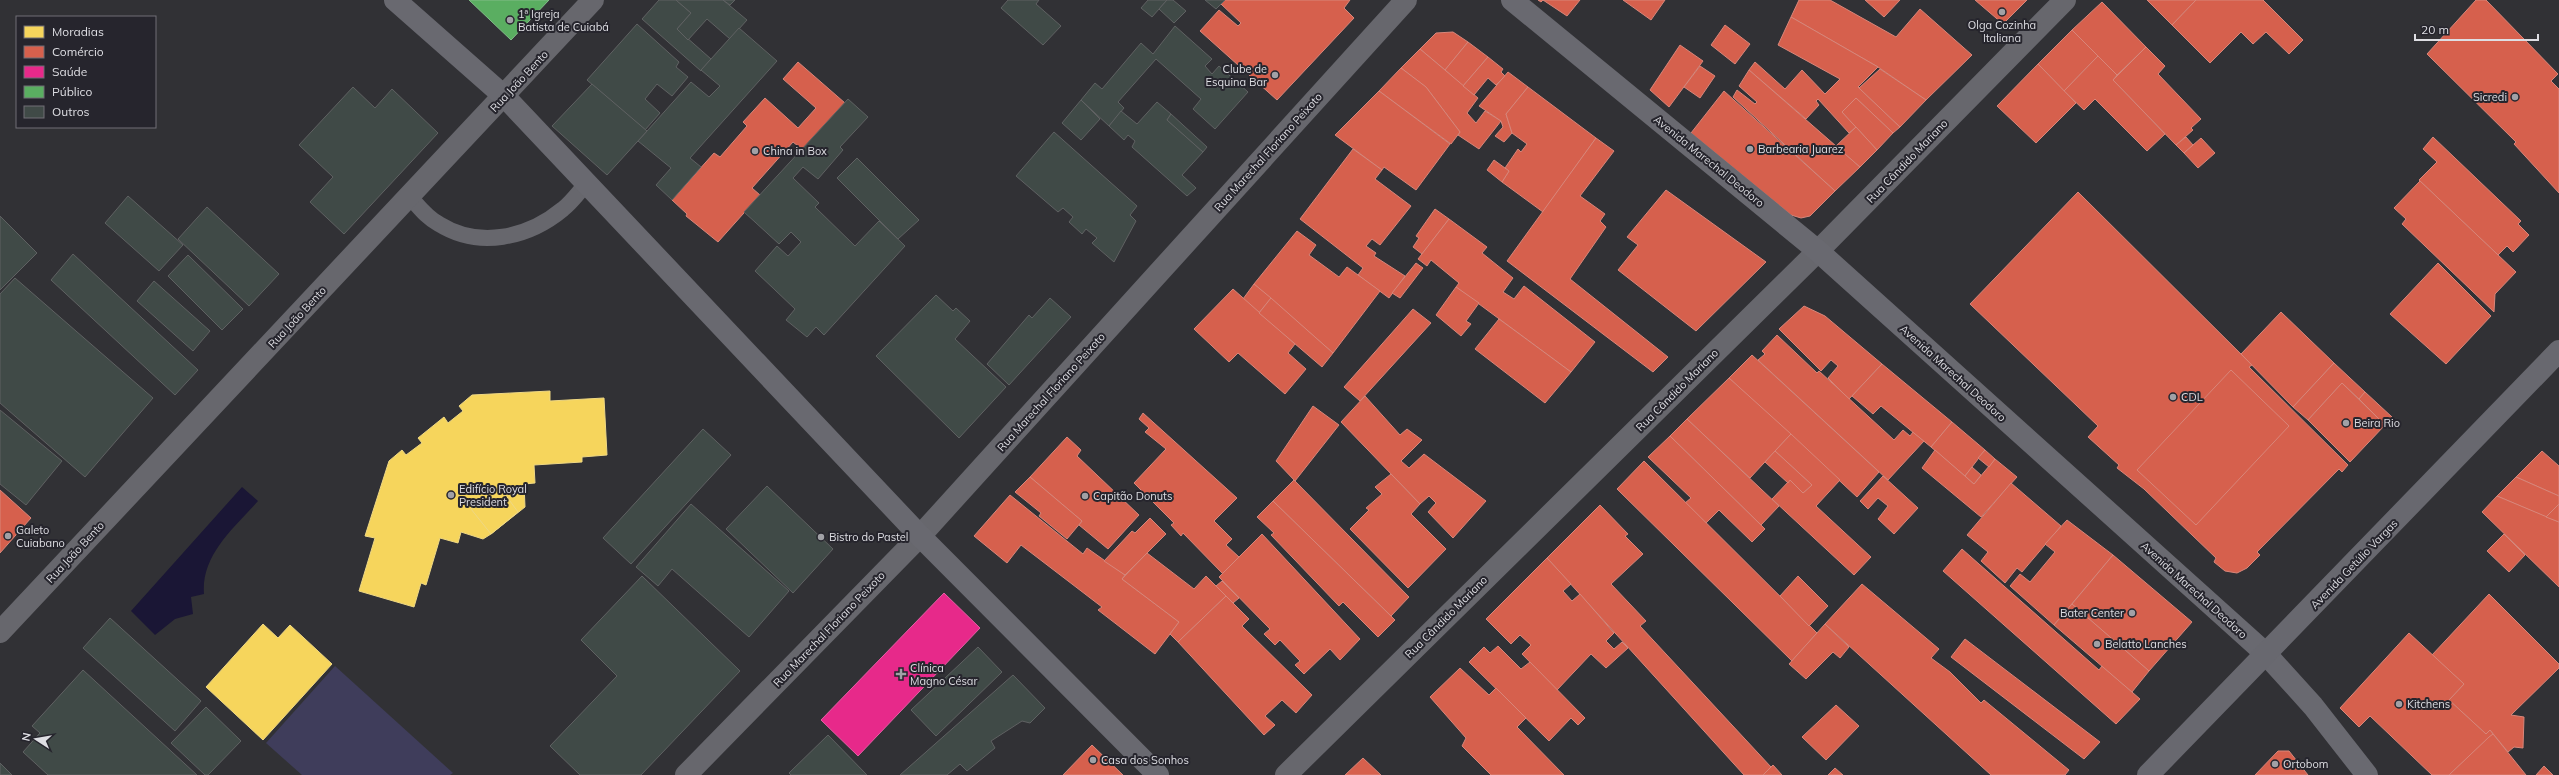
<svg xmlns="http://www.w3.org/2000/svg" width="2559" height="775" font-family="Mulish,sans-serif">
<rect width="100%" height="100%" fill="#313135"/>
<path fill="#3f3d5b" d="M335 666 453 773 450 775H302L266 743Z"/>
<path fill="#1a1635" d="M242 487 258 501C234 528 201 555 204 594L191 597 193 614 175 619 155 635 131 611Z"/>
<g fill="#f6d55c" stroke="#efd884">
<path d="M550 391V401L604 398 607 455 582 457V462L534 465 535 483 524 484 525 507 491 534 483 539 461 532 458 543 440 538 426 585 421 583 414 607 359 591 375 538 365 536 389 461 402 450 406 455 422 443 418 438 444 417 448 423 463 411 459 406 472 395Z"/>
<path d="M499 486 518 512 491 534 471 509Z"/>
<path d="M263 624 278 638 290 625 332 664 263 740 206 687Z"/>
</g>
<g fill="#d6604d" stroke="#d8867a">
<path d="M1225 0H1350L1344 8 1354 18 1277 100 1200 31 1219 10 1238 26 1241 23 1221 4Z"/>
<path d="M1538 0H1580L1567 16 1543 0 1541 2Z"/>
<path d="M1623 0H1665L1651 20Z"/>
<path d="M1799 0H1830L1896 37 1920 9 1972 55 1926 100 1878 67 1791 17Z"/>
<path d="M1865 0H1900L1884 17Z"/>
<path d="M1975 0H2027L2003 24Z"/>
<path d="M2147 0H2196L2172 25Z"/>
<path d="M2196 0H2263L2303 40 2289 54 2266 32 2253 44 2241 32 2210 63 2172 25Z"/>
<path d="M2476 0H2486L2558 74 2551 81 2559 89V193L2514 144 2516 142 2427 54Z"/>
<path d="M2102 2 2146 47 2117 75 2072 30Z"/>
<path d="M1791 17 1878 67 1858 87 1900 127 1893 133 1856 98 1842 112 1856 127 1849 133 1818 99 1816 101 1819 105 1806 119 1749 70 1755 62 1785 89 1802 70 1825 94 1840 79 1778 45Z"/>
<path d="M1725 25 1750 44 1735 64 1711 45Z"/>
<path d="M2072 30 2098 56 2064 91 2038 64Z"/>
<path d="M1453 32 1468 42 1445 70 1420 49 1436 33Z"/>
<path d="M1468 42 1488 57 1463 86 1445 70Z"/>
<path d="M1680 45 1703 61 1669 107 1650 90Z"/>
<path d="M2146 47 2165 66 2158 74 2201 119 2191 128 2193 130 2176 145 2113 80Z"/>
<path d="M1420 49 1478 98 1467 113 1476 123 1485 111 1501 121 1479 149 1458 135 1460 132 1426 87 1401 68Z"/>
<path d="M2098 56 2117 75 2113 80 2165 134 2147 151 2095 99 2084 110 2064 91Z"/>
<path d="M1488 57 1503 69 1501 72 1505 76 1496 85 1488 78 1474 95 1463 86Z"/>
<path d="M798 62 845 103 803 150 793 142 752 188 760 195 718 242 686 216 687 214 672 200 714 153 720 157 747 126 743 122 765 98 798 128 816 108 783 79Z"/>
<path d="M2038 64 2076 103 2036 143 1997 106Z"/>
<path d="M1700 66 1715 76 1700 98 1684 87Z"/>
<path d="M1401 68 1426 87 1460 132 1451 144 1379 91Z"/>
<path d="M1880 69 1926 100 1900 127 1859 88Z"/>
<path d="M1749 70 1860 167 1835 191 1733 97 1737 90 1755 104 1757 102 1739 86Z"/>
<path d="M1508 72 1528 87 1506 114 1512 133 1504 142 1495 136 1503 127 1501 121 1479 106Z"/>
<path d="M1528 87 1596 138 1543 212 1502 182 1509 171 1505 168 1518 149 1521 152 1527 144 1512 133 1506 114Z"/>
<path d="M1379 91 1450 144 1416 190 1384 167 1382 170 1335 135Z"/>
<path d="M1724 91 1835 191 1810 216 1801 218 1791 215 1691 133Z"/>
<path d="M1856 98 1893 133 1877 150 1842 112Z"/>
<path d="M1856 127 1877 150 1860 167 1836 146Z"/>
<path d="M2186 137 2193 145 2184 153 2176 145Z"/>
<path d="M2433 137 2521 221 2518 224 2529 235 2513 252 2507 246 2498 255 2419 180 2437 162 2423 149Z"/>
<path d="M1596 138 1614 151 1580 196 1605 214 1600 221 1606 227 1570 279 1668 357 1653 372 1507 261Z"/>
<path d="M2201 138 2215 153 2198 168 2184 153Z"/>
<path d="M1353 149 1382 170 1375 179 1411 206 1380 245 1372 239 1366 246 1376 253 1374 256 1405 276 1389 298 1358 275 1363 268 1300 219Z"/>
<path d="M1494 160 1509 171 1502 182 1487 170Z"/>
<path d="M2420 181 2516 272 2495 294 2494 312 2402 224 2406 219 2394 208Z"/>
<path d="M1666 190 1766 262 1696 331 1618 270 1638 245 1627 237Z"/>
<path d="M2078 192 2252 365 2249 367 2348 465 2342 472 2339 469 2257 552 2260 555 2247 568 2237 573 2225 571 2214 562 2216 558 2144 489 2117 468 2119 465 2088 437 2098 426 1970 304Z"/>
<path d="M1435 209 1449 219 1422 254 1413 247 1419 238 1416 236Z"/>
<path d="M1449 219 1487 247 1482 253 1513 278 1503 292 1514 299 1524 286 1595 342 1571 372 1456 287 1459 283 1431 260 1427 266 1418 259Z"/>
<path d="M1297 231 1316 245 1309 255 1339 277 1347 267 1380 291 1333 353 1254 284Z"/>
<path d="M1416 263 1423 268 1400 298 1392 293Z"/>
<path d="M2438 263 2491 316 2446 364 2390 314Z"/>
<path d="M1254 284 1271 298 1259 313 1243 299Z"/>
<path d="M1456 287 1479 303 1466 321 1471 324 1461 336 1436 315Z"/>
<path d="M1233 289 1295 344 1288 353 1306 369 1285 394 1238 353 1229 362 1194 329Z"/>
<path d="M1271 298 1333 353 1322 367 1259 313Z"/>
<path d="M1804 306 1825 316 1882 364 1849 399 1828 378 1838 366 1831 360 1821 371 1779 329Z"/>
<path d="M1413 309 1431 323 1360 401 1344 387Z"/>
<path d="M2281 312 2334 363 2293 407 2241 354Z"/>
<path d="M1499 319 1571 372 1545 403 1475 349Z"/>
<path d="M1777 335 1817 373 1819 371 1894 440 1903 430 1910 436 1913 432 1924 441 1888 480 1758 360 1765 354 1762 351Z"/>
<path d="M1752 355 1879 472 1857 497 1729 378Z"/>
<path d="M2334 363 2365 392 2359 399 2342 383 2308 420 2293 407Z"/>
<path d="M1882 364 1952 422 1931 447 1881 406 1873 414 1852 396Z"/>
<path d="M2231 370 2289 426 2196 525 2137 470Z"/>
<path d="M1729 378 1791 434 1750 478 1687 419Z"/>
<path d="M2342 383 2385 425 2350 462 2308 420Z"/>
<path d="M2365 392 2392 417 2385 425 2359 399Z"/>
<path d="M1365 396 1400 435 1407 429 1422 440 1401 461 1409 468 1424 454 1486 501 1453 538 1428 512 1436 503 1429 496 1420 504 1341 422Z"/>
<path d="M1313 406 1339 425 1295 481 1276 461Z"/>
<path d="M1143 413 1237 498 1214 521 1232 539 1226 545 1239 557 1223 574 1183 533 1181 536 1171 525 1174 523 1134 483 1166 449 1145 432 1149 428 1139 419Z"/>
<path d="M1687 419 1779 506 1761 525 1670 436Z"/>
<path d="M1952 422 1985 450 1965 476 1931 447Z"/>
<path d="M1791 434 1840 480 1816 506 1871 557 1854 575 1772 499 1790 480 1803 493 1812 485 1775 451Z"/>
<path d="M1670 436 1765 529 1752 542 1719 510 1706 523 1685 503 1691 498 1648 457Z"/>
<path d="M1067 437 1081 450 1077 456 1139 515 1108 549 1079 525 1082 521 1030 477Z"/>
<path d="M1935 450 1974 484 1995 459 2017 477 1981 517 1922 468Z"/>
<path d="M1985 450 1995 459 1989 467 1978 458Z"/>
<path d="M1775 451 1812 485 1803 493 1790 480 1788 483 1765 462Z"/>
<path d="M2542 451 2559 466V496L2516 477Z"/>
<path d="M1644 461 1817 633 1792 661 1617 489Z"/>
<path d="M1972 467 1981 475 1974 484 1965 476Z"/>
<path d="M1391 474 1420 504 1411 514 1446 549 1408 588 1350 529 1369 510 1366 508 1382 494 1375 487Z"/>
<path d="M1883 476 1918 508 1894 534 1878 519 1888 506 1878 498 1868 509 1860 501Z"/>
<path d="M1030 477 1082 521 1067 539 1039 516 1041 513 1015 492Z"/>
<path d="M2516 477 2559 496V504L2546 517 2497 496Z"/>
<path d="M1294 480 1409 597 1391 616 1273 501Z"/>
<path d="M2011 483 2061 526 2022 572 2017 568 2005 583 1981 561 1988 552 1967 535Z"/>
<path d="M0 490 31 518 0 553Z"/>
<path d="M1010 495 1083 554 1087 548 1125 575 1122 579 1179 622 1155 654 1098 610 1102 607 1021 545 1007 563 974 536Z"/>
<path d="M2497 496 2559 522V587L2482 512Z"/>
<path d="M1273 501 1395 620 1378 637 1343 602 1339 606 1271 535 1274 533 1257 517Z"/>
<path d="M2559 504V522L2546 517Z"/>
<path d="M1600 505 1628 534 1625 536 1643 554 1611 584 1646 621 1640 626 1771 767 1763 775H1744L1547 558Z"/>
<path d="M1150 518 1166 534 1125 575 1104 561 1132 531 1135 533Z"/>
<path d="M2067 520 2113 555 2054 625 2010 586 2020 574 2030 582 2055 552 2045 544Z"/>
<path d="M1262 534 1360 639 1340 660 1330 649 1304 674 1295 665 1300 661 1280 640 1275 645 1264 634 1270 629 1219 577Z"/>
<path d="M2504 534 2525 555 2509 572 2487 551Z"/>
<path d="M1962 549 2099 670 2102 666 2140 699 2116 724 1943 571Z"/>
<path d="M1147 553 1194 589 1206 576 1226 596 1178 642 1170 634 1179 622 1122 579Z"/>
<path d="M2113 555 2192 622 2149 671 2072 604Z"/>
<path d="M1547 558 1571 584 1563 591 1572 601 1580 594 1614 633 1606 641 1614 649 1622 642 1628 648 1606 668 1591 654 1557 690 1522 654 1531 645 1520 635 1511 644 1486 619Z"/>
<path d="M1798 576 1828 606 1809 626 1780 596Z"/>
<path d="M1222 581 1239 598 1233 603 1216 586Z"/>
<path d="M1862 584 1939 649 1931 658 1950 672 1981 703 1984 700 2069 770 2065 775H1991L1825 624Z"/>
<path d="M2489 594 2559 664V668L2511 715 2524 717 2523 748 2514 747 2508 752 2490 730 2486 734 2449 700 2464 684 2432 655Z"/>
<path d="M1226 596 1249 619 1242 626 1312 695 1296 713 1282 700 1265 716 1275 725 1264 735 1178 642Z"/>
<path d="M2072 604 2149 671 2132 692 2054 625Z"/>
<path d="M1825 624 1849 647 1840 658 1833 652 1806 679 1789 664Z"/>
<path d="M2409 633 2464 684 2449 700 2486 734 2490 730 2493 734 2449 775H2432L2370 716 2359 727 2340 708Z"/>
<path d="M1965 639 2100 742 2084 759 1951 657Z"/>
<path d="M1498 646 1521 669 1530 662 1585 718 1578 725 1571 718 1549 741 1469 662 1484 647 1490 653Z"/>
<path d="M1460 668 1489 695 1496 688 1526 718 1517 727 1564 775H1491L1462 746 1466 738 1430 697Z"/>
<path d="M1836 705 1859 726 1826 760 1802 737Z"/>
<path d="M2493 734 2526 775H2449L2489 737Z"/>
<path d="M1092 745 1123 775H1063Z"/>
<path d="M2278 751H2289L2308 775H2255Z"/>
<path d="M1363 758 1381 775H1345Z"/>
<path d="M1773 765 1782 775H1763Z"/>
<path d="M2544 766 2553 775H2536Z"/>
<path d="M1835 768 1843 775H1828Z"/>
</g>
<path fill="#e7298a" stroke="#e45fa5" d="M944 593 980 628 858 756 821 720Z"/>
<path fill="#5aae61" stroke="#82bc88" d="M469 0H549L511 40Z"/>
<g fill="#404a47" stroke="#5f6162">
<path d="M659 0H676L691 13 677 29 711 59 701 71 642 19Z"/>
<path d="M676 0H723L747 20 730 39 707 19 688 40 677 29 691 13Z"/>
<path d="M723 0H735L730 5Z"/>
<path d="M1008 0H1039L1036 4 1061 26 1043 45 1001 8Z"/>
<path d="M1148 0H1167L1152 17 1141 8Z"/>
<path d="M1167 0H1173L1186 11 1174 23 1159 9Z"/>
<path d="M1205 0H1225L1216 9Z"/>
<path d="M637 24 679 62 676 67 688 77 672 96 657 84 645 99 660 113 645 130 587 80Z"/>
<path d="M1175 26 1212 59 1205 66 1212 74 1219 66 1248 92 1215 129 1193 109 1201 99 1156 59 1118 102 1124 108 1109 126 1081 100 1095 83 1102 89 1141 43 1153 54Z"/>
<path d="M739 28 777 61 690 158 701 167 672 200 656 185 671 168 638 141 691 82 709 97 720 86 701 70Z"/>
<path d="M592 84 647 131 607 175 552 126Z"/>
<path d="M353 87 375 108 392 89 438 133 344 234 310 202 333 177 299 145Z"/>
<path d="M848 99 868 117 840 147 843 150 818 179 803 167 793 178 819 203 815 207 855 246 879 221 905 246 824 335 816 327 807 337 786 320 795 309 755 271 777 246 788 256 801 242 791 232 779 244 744 212Z"/>
<path d="M1081 100 1100 119 1081 140 1062 123Z"/>
<path d="M1157 102 1171 114 1167 120 1203 152 1182 175 1196 188 1187 196 1132 147 1135 141 1128 135 1124 140 1109 126 1121 111 1137 124Z"/>
<path d="M1171 114 1207 147 1203 152 1167 120Z"/>
<path d="M1054 132 1137 206 1130 215 1136 221 1114 262 1092 243 1097 238 1086 229 1082 234 1069 222 1073 217 1063 208 1058 212 1016 176Z"/>
<path d="M857 158 919 220 898 239 837 178Z"/>
<path d="M128 196 183 245 159 271 105 223Z"/>
<path d="M207 207 279 274 249 306 178 239Z"/>
<path d="M0 216 37 253 0 290Z"/>
<path d="M73 254 198 370 175 395 51 280Z"/>
<path d="M188 255 243 309 222 330 168 276Z"/>
<path d="M15 278 153 398 85 477 0 403V294Z"/>
<path d="M154 281 210 331 193 351 137 301Z"/>
<path d="M936 295 953 311 956 308 970 321 955 339 1006 387 959 438 876 356Z"/>
<path d="M1050 298 1071 317 1009 385 987 364 1029 315 1032 318Z"/>
<path d="M0 410 62 461 26 505 0 484Z"/>
<path d="M703 429 731 455 631 564 603 538Z"/>
<path d="M767 486 833 549 793 593 726 529Z"/>
<path d="M691 504 789 591 749 637 672 569 658 586 636 567Z"/>
<path d="M642 576 740 671 641 775H580L550 746 617 676 581 640Z"/>
<path d="M110 618 201 701 175 731 83 648Z"/>
<path d="M978 647 1002 672 936 736 911 710Z"/>
<path d="M83 670 197 775H48L23 752 40 733 32 726Z"/>
<path d="M1013 675 1045 708 1030 723 1022 721 991 741 995 748 967 771 960 764 947 775H900Z"/>
<path d="M206 707 241 741 208 775H205L171 743Z"/>
<path d="M828 735 867 775H791L789 773Z"/>
<path d="M0 763 12 775H0Z"/>
</g>
<g fill="none" stroke-linecap="round" stroke-linejoin="round">
<path stroke="#67676d" stroke-width="16" d="M410 197C419 207 427 218 439 224 479 249 528 238 563 209 572 202 579 192 586 184"/>
<g stroke="#67676d" stroke-width="22">
<path d="M0 632 593 0"/>
<path d="M686 775 920 536 1406 0"/>
<path d="M1286 775 1818 251 2065 0"/>
</g>
<g stroke="#696970" stroke-width="22">
<path d="M395 0 505 97 920 536 1158 775"/>
<path d="M1512 0 1818 251 2265 653 2313 706 2367 775"/>
</g>
<path stroke="#68686f" stroke-width="22" d="M2148 775 2559 351"/>
</g>
<g fill="#a1a1a6" stroke="#26252d" stroke-width="1.5">
<circle cx="2002" cy="12" r="4"/>
<circle cx="510" cy="20" r="4"/>
<circle cx="1275" cy="75" r="4"/>
<circle cx="2515" cy="97" r="4"/>
<circle cx="1750" cy="149" r="4"/>
<circle cx="755" cy="151" r="4"/>
<circle cx="2173" cy="397" r="4"/>
<circle cx="2346" cy="423" r="4"/>
<circle cx="451" cy="495" r="4"/>
<circle cx="1085" cy="496" r="4"/>
<circle cx="8" cy="536" r="4"/>
<circle cx="821" cy="537" r="4"/>
<circle cx="2132" cy="613" r="4"/>
<circle cx="2097" cy="644" r="4"/>
<path d="M899 668h4v4h4v4h-4v4h-4v-4h-4v-4h4z"/>
<circle cx="2399" cy="704" r="4"/>
<circle cx="1093" cy="760" r="4"/>
<circle cx="2275" cy="764" r="4"/>
</g>
<g text-anchor="middle" dominant-baseline="central" stroke-width="4" stroke-linejoin="round" paint-order="stroke">
<g font-size="11" fill="#dedee3" stroke="#26252d" text-anchor="start">
<text x="518" y="14">1ª Igreja<tspan x="518" dy="13">Batista de Cuiabá</tspan></text>
<text x="2002" y="25" text-anchor="middle">Olga Cozinha<tspan x="2002" dy="13">Italiana</tspan></text>
<text x="1267" y="69" text-anchor="end">Clube de<tspan x="1267" dy="13">Esquina Bar</tspan></text>
<text x="2507" y="97" text-anchor="end">Sicredi</text>
<text x="1758" y="149">Barbearia Juarez</text>
<text x="763" y="151">China in Box</text>
<text x="2181" y="397">CDL</text>
<text x="2354" y="423">Beira Rio</text>
<text x="459" y="489">Edifício Royal<tspan x="459" dy="13">President</tspan></text>
<text x="1093" y="496">Capitão Donuts</text>
<text x="16" y="530">Galeto<tspan x="16" dy="13">Cuiabano</tspan></text>
<text x="829" y="537">Bistro do Pastel</text>
<text x="2124" y="613" text-anchor="end">Bater Center</text>
<text x="2105" y="644">Belatto Lanches</text>
<text x="910" y="668">Clínica<tspan x="910" dy="13">Magno César</tspan></text>
<text x="2407" y="704">Kitchens</text>
<text x="1101" y="760">Casa dos Sonhos</text>
<text x="2283" y="764">Ortobom</text>
</g>
<g font-size="11" fill="#dedee3" stroke="#26252d">
<text transform="translate(519 81) rotate(-47)">Rua João Bento</text>
<text transform="translate(1268 152) rotate(-48)">Rua Marechal Floriano Peixoto</text>
<text transform="translate(1709 161) rotate(39)">Avenida Marechal Deodoro</text>
<text transform="translate(1907 161) rotate(-46)">Rua Cândido Mariano</text>
<text transform="translate(297 317) rotate(-47)">Rua João Bento</text>
<text transform="translate(1953 373) rotate(42)">Avenida Marechal Deodoro</text>
<text transform="translate(1677 390) rotate(-45)">Rua Cândido Mariano</text>
<text transform="translate(1051 392) rotate(-48)">Rua Marechal Floriano Peixoto</text>
<text transform="translate(75 552) rotate(-47)">Rua João Bento</text>
<text transform="translate(2354 564) rotate(-46)">Avenida Getúlio Vargas</text>
<text transform="translate(2194 590) rotate(42)">Avenida Marechal Deodoro</text>
<text transform="translate(1446 617) rotate(-45)">Rua Cândido Mariano</text>
<text transform="translate(829 629) rotate(-46)">Rua Marechal Floriano Peixoto</text>
</g>
</g>
<rect x="16" y="16" width="140" height="112" fill="#26252d" stroke="#706f76"/>
<rect x="24" y="26" width="20" height="12" fill="#f6d55c" stroke="#706f76"/>
<text x="52" y="36" font-size="12" fill="#dedee3">Moradias</text>
<rect x="24" y="46" width="20" height="12" fill="#d6604d" stroke="#706f76"/>
<text x="52" y="56" font-size="12" fill="#dedee3">Comércio</text>
<rect x="24" y="66" width="20" height="12" fill="#e7298a" stroke="#706f76"/>
<text x="52" y="76" font-size="12" fill="#dedee3">Saúde</text>
<rect x="24" y="86" width="20" height="12" fill="#5aae61" stroke="#706f76"/>
<text x="52" y="96" font-size="12" fill="#dedee3">Público</text>
<rect x="24" y="106" width="20" height="12" fill="#404a47" stroke="#706f76"/>
<text x="52" y="116" font-size="12" fill="#dedee3">Outros</text>
<g transform="translate(36 739) rotate(282)" stroke="#26252d" stroke-width="3" paint-order="stroke">
<path d="M0-3L7 15L0 10L-7 15Z" fill="#dedee3"/>
<text y="-6" font-size="11" font-weight="bold" text-anchor="middle" fill="#dedee3">N</text>
</g>
<path d="M2415 34v6h123v-6" fill="none" stroke="#dedee3" stroke-width="2"/>
<text x="2421" y="34" font-size="12" fill="#dedee3" stroke="#26252d" stroke-width="3" paint-order="stroke">20 m</text>
</svg>
